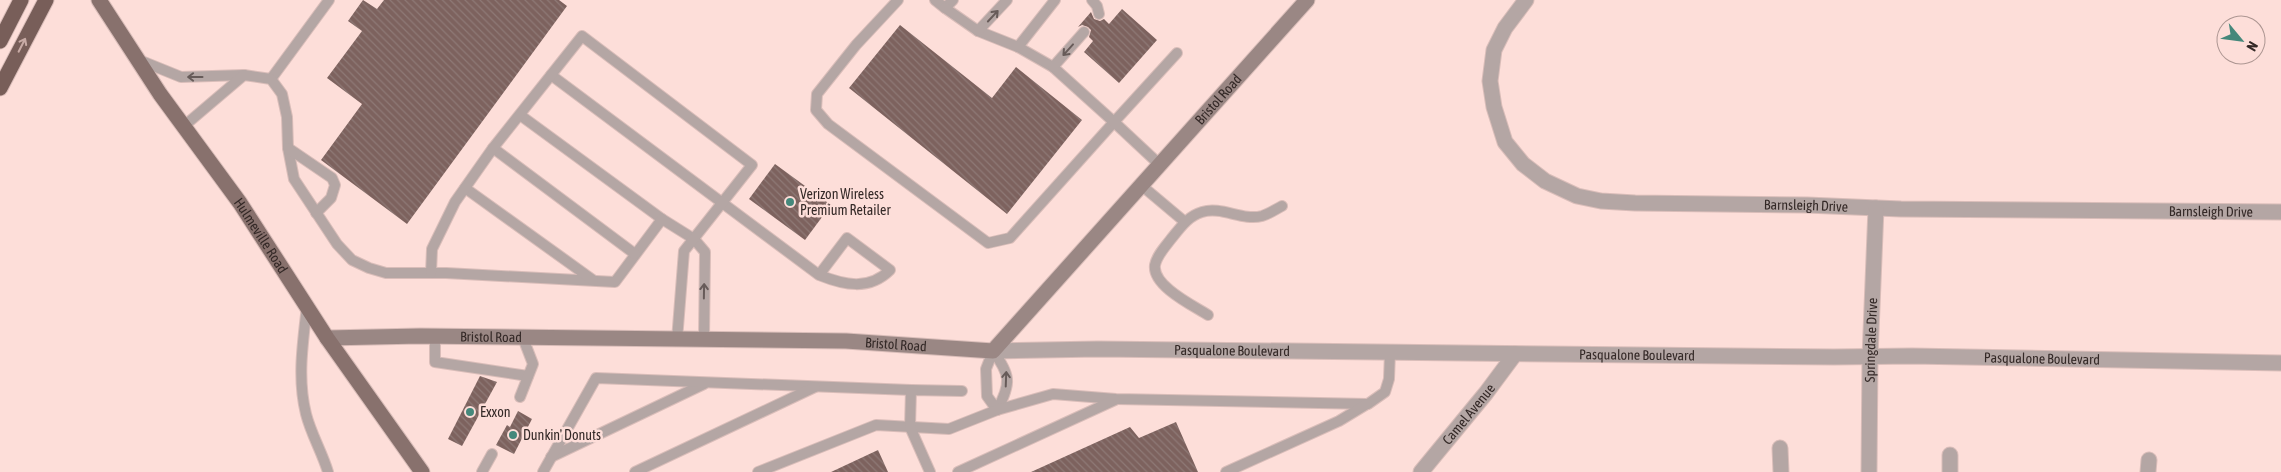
<svg xmlns="http://www.w3.org/2000/svg" width="2281" height="472" font-family="'Asap Condensed',sans-serif">
<defs>
<pattern id="building-back-hatch" width="6" height="6" patternUnits="userSpaceOnUse" patternTransform="scale(1.25)"><rect width="6" height="6" fill="#7d625e"/><path d="M-1 5l2 2M0 0l6 6M5-1l2 2" fill="none" stroke="#8e7976"/></pattern>
</defs>
<rect width="100%" height="100%" fill="#fdded9"/>
<g fill="url(#building-back-hatch)">
<path d="M363 0 377 9 384 0H559L567 6 407 224 321 160 362 104 327 78 362 31 348 21Z"/>
<path d="M1122 9 1157 40 1119 83 1084 52 1093 41 1089 37 1091 30 1088 27 1082 25 1078 27 1091 12 1094 19 1100 21 1104 19 1109 24Z"/>
<path d="M900 25 992 98 1016 67 1082 120 1007 214 849 88Z"/>
<path d="M775 164 831 205 805 240 749 199Z"/>
<path d="M480 376 497 382 462 446 448 439Z"/>
<path d="M518 411 532 419 514 454 496 445 507 425 510 427Z"/>
<path d="M1176 422 1198 472H1031L1130 427 1139 438Z"/>
<path d="M878 450 888 472H831Z"/>
</g>
<g fill="none" stroke-linecap="round" stroke-linejoin="round">
<defs>
<g id="service">
<path d="M898 0 856 45 817 94 816 110 828 124 988 243 1010 238 1114 122 1053 67 1018 47"/>
<path d="M935 0 945 8 953 0"/>
<path d="M1092 0 1097 6 1099 14"/>
<path d="M945 8 978 31 1018 47 1055 0"/>
<path d="M978 31 1007 0"/>
<path d="M139 60 181 77 244 75"/>
<path d="M1053 67 1084 32"/>
<path d="M551 75 819 275C844 285 869 291 890 270L847 238 819 275"/>
<path d="M271 79 329 0"/>
<path d="M520 115 662 219"/>
<path d="M184 126 244 75 271 79 282 94 287 117 288 148 294 179 337 244 352 260 369 268 386 273H446L615 282 662 219 694 239 705 252 704 340"/>
<path d="M288 148 332 178 335 185 331 198 316 213"/>
<path d="M493 148 635 254"/>
<path d="M1160 165 1114 122 1177 53"/>
<path d="M1141 185 1185 222"/>
<path d="M465 188 593 280"/>
<path d="M431 273 432 249 455 202 493 148 582 36 752 165 684 251 677 340"/>
<path d="M307 306C303 342 297 378 306 414 311 434 322 452 328 472"/>
<path d="M1208 315C1194 306 1152 286 1155 265 1157 255 1165 247 1171 239 1180 228 1188 216 1202 212 1222 206 1242 221 1262 216 1269 214 1276 209 1282 206"/>
<path d="M435 336V362L528 376"/>
<path d="M993 351C1010 374 1012 383 997 410"/>
<path d="M993 351 986 369 987 396 997 410"/>
<path d="M520 397 533 364 523 338"/>
<path d="M551 457 704 384"/>
<path d="M482 472 492 454"/>
<path d="M543 472 596 378 911 390"/>
<path d="M635 472 815 387"/>
<path d="M758 472 876 425 949 429 997 410 1053 394 1116 399 1368 404 1385 392 1389 379 1390 352"/>
<path d="M930 472 910 427 911 390 962 391"/>
<path d="M958 472 1115 400"/>
<path d="M1226 472 1339 421 1367 404"/>
</g>
<g id="minor">
<path id="s1" d="M1526 0 1505 28 1494 50 1490 81 1494 107 1505 142 1523 164 1545 181 1577 196 1601 201 1635 203 1807 205 1901 209 2281 212"/>
<path d="M1780 448 1781 472"/>
<path id="s2" d="M1421 472 1486 393 1515 354"/>
<path id="s3" d="M1869 472 1870 357 1876 208"/>
<path d="M1950 472V455"/>
<path d="M2148 472 2149 460"/>
</g>
<g id="tertiary">
<path id="s4" d="M993 351 1098 349 1834 357 1912 356 2281 363"/>
</g>
<g id="secondary">
<path id="s5" d="M327 338 420 336 846 341 993 351 1307 0"/>
</g>
<g id="primary">
<path id="s6" d="M99 0 160 94 240 203 327 338 422 472"/>
</g>
<g id="motorway">
<path d="M0 41 21 0"/>
<path d="M0 88 46 0"/>
</g>
</defs>
<use href="#service" stroke="#d9bdb9" stroke-width="12"/>
<use href="#minor" stroke="#d9bdb9" stroke-width="17"/>
<use href="#tertiary" stroke="#d9bdb9" stroke-width="17"/>
<use href="#secondary" stroke="#d9bdb9" stroke-width="17"/>
<use href="#primary" stroke="#d9bdb9" stroke-width="17"/>
<use href="#motorway" stroke="#d9bdb9" stroke-width="17"/>
<use href="#service" stroke="#b4a6a4" stroke-width="10"/>
<use href="#minor" stroke="#b4a6a4" stroke-width="15"/>
<use href="#tertiary" stroke="#b4a6a4" stroke-width="15"/>
<use href="#secondary" stroke="#9a8784" stroke-width="15"/>
<use href="#primary" stroke="#88716d" stroke-width="15"/>
<use href="#motorway" stroke="#785e59" stroke-width="15"/>
</g>
<defs><path id="oneway-shaft" d="M-6 0H5M1.5-3L5.5 0L1.5 3" fill="none" stroke-width="1.6" stroke-linecap="round" stroke-linejoin="round" transform="scale(1.25)"/></defs>
<g stroke="#675b59">
<use href="#oneway-shaft" transform="translate(993 16) rotate(-47)"/>
<use href="#oneway-shaft" transform="translate(1068 50) rotate(132)"/>
<use href="#oneway-shaft" transform="translate(195 77) rotate(-180)"/>
<use href="#oneway-shaft" transform="translate(704 291) rotate(-89)"/>
<use href="#oneway-shaft" transform="translate(1006 379) rotate(-88)"/>
</g>
<use stroke="#c8aba6" href="#oneway-shaft" transform="translate(22 45) rotate(-63)"/>
<g fill="#45887b" stroke="#fdded9" stroke-width="2">
<circle cx="790" cy="202" r="5"/>
<circle cx="470" cy="412" r="5"/>
<circle cx="513" cy="435" r="5"/>
</g>
<g text-anchor="middle" dominant-baseline="central" stroke-width="5" stroke-linejoin="round" paint-order="stroke">
<g font-size="14" fill="#342927" stroke="#fdded9">
<text stroke="none"><textPath href="#s5" startOffset="1004">Bristol Road</textPath></text>
<text stroke="none"><textPath href="#s1" startOffset="475">Barnsleigh Drive</textPath></text>
<text stroke="none"><textPath href="#s1" startOffset="880">Barnsleigh Drive</textPath></text>
<text stroke="none"><textPath href="#s6" startOffset="286">Hulmeville Road</textPath></text>
<text stroke="none"><textPath href="#s5" startOffset="164">Bristol Road</textPath></text>
<text stroke="none"><textPath href="#s3" startOffset="132">Springdale Drive</textPath></text>
<text stroke="none"><textPath href="#s5" startOffset="569">Bristol Road</textPath></text>
<text stroke="none"><textPath href="#s4" startOffset="239">Pasqualone Boulevard</textPath></text>
<text stroke="none"><textPath href="#s4" startOffset="644">Pasqualone Boulevard</textPath></text>
<text stroke="none"><textPath href="#s4" startOffset="1049">Pasqualone Boulevard</textPath></text>
<text stroke="none"><textPath href="#s2" startOffset="75">Camel Avenue</textPath></text>
</g>
<g font-size="14" fill="#342927" stroke="#fdded9" text-anchor="start">
<text x="800" y="194">Verizon Wireless<tspan x="800" dy="16">Premium Retailer</tspan></text>
<text x="480" y="412">Exxon</text>
<text x="523" y="435">Dunkin' Donuts</text>
</g>
</g>
<g transform="translate(2241 40) rotate(119)"><circle r="24" fill="#fdded9" stroke="#ad9692"/>
<path d="M0-4L9 19L0 12L-9 19Z" fill="#45887b"/>
<text y="-8" font-size="14" font-weight="bold" text-anchor="middle" fill="#342927">N</text>
</g>
</svg>
